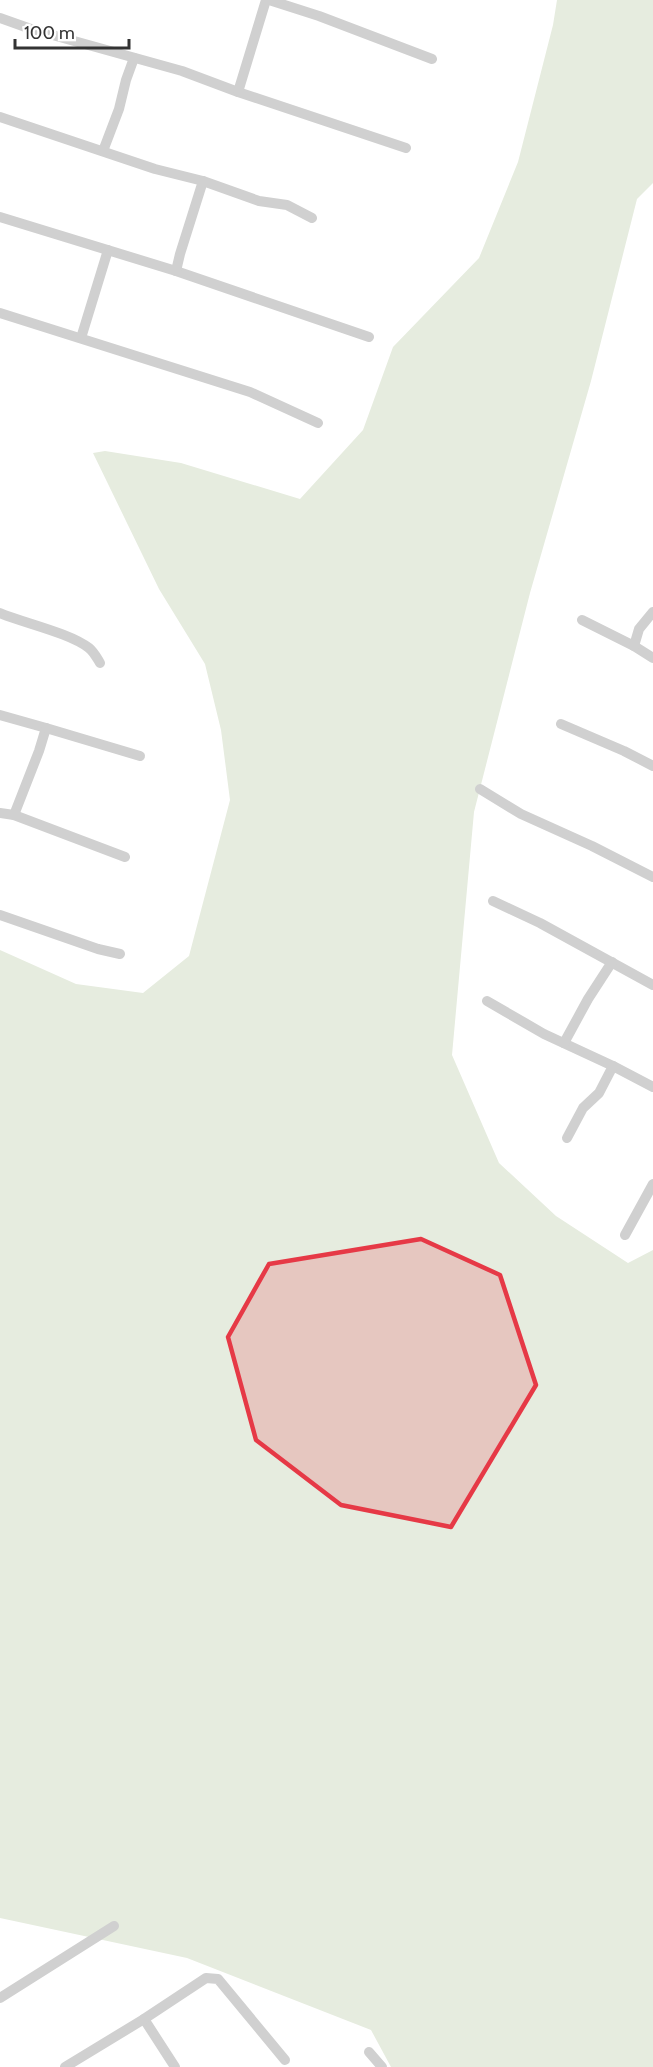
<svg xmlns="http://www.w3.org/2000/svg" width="653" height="2067" font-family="Cabin,sans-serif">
<rect width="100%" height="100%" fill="#fff"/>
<path fill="#e6ecdf" d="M557 0H653V183L637 199 591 381 530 593 474 812 452 1055 499 1163 556 1216 628 1263 653 1250V2067H391L371 2030 187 1958 0 1918V950L76 984 143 993 189 956 230 800 221 730 205 664 159 589 93 453 105 451 181 463 300 499 363 430 393 347 479 258 518 162 553 25Z"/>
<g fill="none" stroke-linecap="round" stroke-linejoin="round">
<g stroke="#d0d0d0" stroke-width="10">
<path d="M269 0 319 16 432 59"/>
<path d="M0 18 31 29 182 71 238 92 406 148"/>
<path d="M238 92 266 0"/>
<path d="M0 117 155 169 203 181 259 201 287 205 312 218"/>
<path d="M103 151 119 109 126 80 134 58"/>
<path d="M0 217 176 271 369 337"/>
<path d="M176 271 180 254 203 181"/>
<path d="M0 313 250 392 318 423"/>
<path d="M81 338 108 250"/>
<path d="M0 613C24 623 70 633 89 648 94 652 97 658 100 663"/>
<path d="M582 620 634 646 653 658"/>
<path d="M634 646 639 629 653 612"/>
<path d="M0 715 46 728 39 751 14 815"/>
<path d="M561 724 624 751 653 766"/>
<path d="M46 728 140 756"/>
<path d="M480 789 521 814 592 846 653 877"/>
<path d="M0 813 14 815 125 857"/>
<path d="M493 901 540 923 653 985"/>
<path d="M0 915 98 949 120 954"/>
<path d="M487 1001 544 1034 613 1066 653 1087"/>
<path d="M564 1043 588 999 612 962"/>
<path d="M567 1138 583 1108 599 1093 613 1066"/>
<path d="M625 1235 653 1184"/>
<path d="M0 1998 114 1926"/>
<path d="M144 2019 175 2067"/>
<path d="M369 2052 382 2067"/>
<path d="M65 2067 144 2019 206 1978 218 1979 285 2060"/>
</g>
</g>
<path fill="#e63946" fill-opacity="0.2" stroke="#e63946" stroke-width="4.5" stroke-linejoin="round" d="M421 1239 500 1275 536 1385 451 1527 341 1505 256 1440 228 1337 269 1264Z"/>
<path d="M15 39v9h114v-9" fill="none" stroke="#333333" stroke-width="3"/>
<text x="24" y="39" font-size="18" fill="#333333" stroke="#ffffff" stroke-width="4.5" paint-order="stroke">100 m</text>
</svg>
